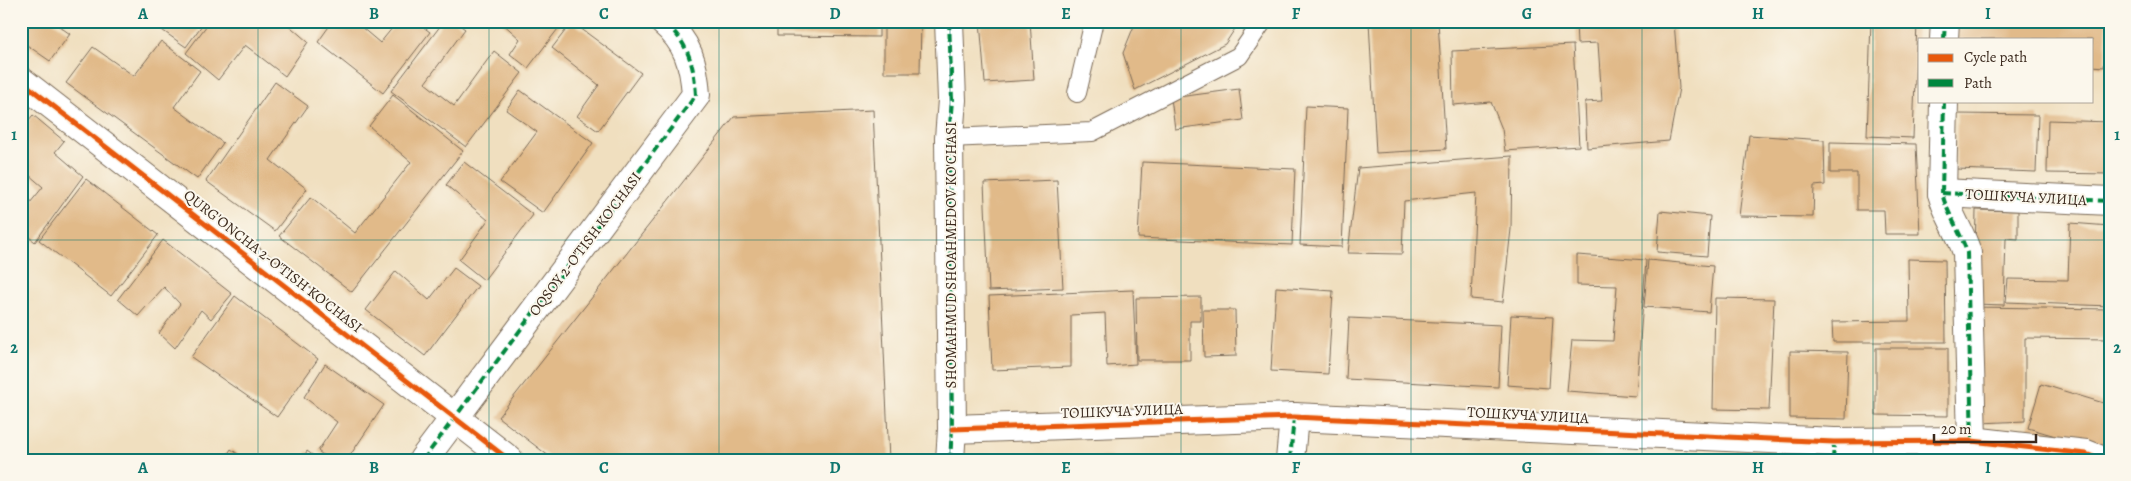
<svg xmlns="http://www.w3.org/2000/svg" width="2131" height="481" font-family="Alegreya,serif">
<rect width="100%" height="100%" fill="#fbf7ec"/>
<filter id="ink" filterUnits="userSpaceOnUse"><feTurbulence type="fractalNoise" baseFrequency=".02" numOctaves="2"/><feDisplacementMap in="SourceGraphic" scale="10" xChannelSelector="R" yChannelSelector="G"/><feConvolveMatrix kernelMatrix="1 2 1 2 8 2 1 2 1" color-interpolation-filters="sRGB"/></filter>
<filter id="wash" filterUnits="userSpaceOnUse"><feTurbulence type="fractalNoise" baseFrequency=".0096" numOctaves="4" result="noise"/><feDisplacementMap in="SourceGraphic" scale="20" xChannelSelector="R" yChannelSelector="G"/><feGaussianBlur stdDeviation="1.12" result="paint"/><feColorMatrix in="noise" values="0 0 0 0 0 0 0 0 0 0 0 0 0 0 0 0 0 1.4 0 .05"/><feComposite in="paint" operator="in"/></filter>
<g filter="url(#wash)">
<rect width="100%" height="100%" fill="#f0dfbf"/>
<g id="blocks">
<g fill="#e1ba89">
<path d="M21 21H52L70 34 50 61 21 41Z"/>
<path d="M164 21H205L186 47 159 28Z"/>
<path d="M210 21H284L308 42 285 76 245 45 218 80 186 53Z"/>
<path d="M333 21H354L380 43 398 21H415L430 32 383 93 318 42Z"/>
<path d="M444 21H454L465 29 425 83 454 106 494 51 522 73 466 147 391 91Z"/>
<path d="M500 21H564L528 68 510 54 520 39Z"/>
<path d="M777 21H879V37L777 36Z"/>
<path d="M884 21H921L920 73H884Z"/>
<path d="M980 21H1030L1034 80 985 83Z"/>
<path d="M1136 21H1240L1225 44 1135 90 1123 53Z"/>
<path d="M1369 21H1438L1446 149 1376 153Z"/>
<path d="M1576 21H1674L1679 88 1669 141 1587 148 1585 102 1602 101 1598 43 1577 44Z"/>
<rect x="1678" y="21" width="47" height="2"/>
<path d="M1871 21H1917L1913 138 1867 136Z"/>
<path d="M1949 21H2107L2104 67 2092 66V39H1949Z"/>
<path d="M572 22 641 73 598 131 577 116 599 85 552 48Z"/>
<path d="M161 41 200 71 174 107 223 143 197 179 66 83 93 47 134 76Z"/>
<path d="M1573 45 1579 146 1505 151 1502 129 1491 102 1453 105 1452 51Z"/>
<path d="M275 82 308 106 270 160 307 189 275 231 206 181Z"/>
<path d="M1239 89 1243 120 1175 129 1171 98Z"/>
<path d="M520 90 593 143 543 213 500 182 537 132 506 110Z"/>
<path d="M393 95 463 151 352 292 279 236 311 197 355 233 411 162 369 126Z"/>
<path d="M1306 106 1348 108 1342 247 1300 245Z"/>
<path d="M873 110 889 460H554L498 417 734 117Z"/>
<path d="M1957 114 2038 115 2036 172 1956 169Z"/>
<path d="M33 115 64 141 55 152 83 176 35 242 21 230V214L43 187 21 168V129Z"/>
<path d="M2048 120 2110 122V174L2047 173Z"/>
<path d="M1749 135 1824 140 1825 185 1814 186 1813 217 1739 216Z"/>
<path d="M1830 142 1916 144 1920 234H1885L1884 210H1857V173H1830Z"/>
<path d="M1512 156 1511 229 1503 302 1471 299 1476 193 1404 201 1402 254 1348 253 1358 168Z"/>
<path d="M464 162 533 215 484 280 459 260 488 220 446 185Z"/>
<path d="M1142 162 1295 169 1292 245 1138 238Z"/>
<path d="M86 179 158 235 111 296 39 240Z"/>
<path d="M1057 180 1063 288 989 291 984 183Z"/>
<path d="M1976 210 2018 211V239L2006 238 2004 305 1974 304Z"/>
<path d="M1660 211 1710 216 1707 256 1657 252Z"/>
<path d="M2070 223 2110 226V306L2006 302 2008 279 2068 280Z"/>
<path d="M163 240 232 294 211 319 201 310 175 348 159 333 180 304 164 287 138 316 118 299Z"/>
<path d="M1577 255 1646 260 1636 396 1567 391 1572 340 1613 341 1617 286 1577 285Z"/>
<path d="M1908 259 1945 260 1946 342H1833L1832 322 1909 321Z"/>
<path d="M1648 260 1713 266 1709 312 1644 307Z"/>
<path d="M454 268 478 286 425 356 366 310 396 271 429 300Z"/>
<path d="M1276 287 1333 291 1328 374 1271 371Z"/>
<path d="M1133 290 1136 364 1107 366 1105 313 1071 315V367L992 370 989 296Z"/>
<path d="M235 296 318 359 277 417 191 357Z"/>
<path d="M1201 297V321H1190V360H1137L1136 298Z"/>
<path d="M1715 298 1774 299 1769 410 1713 409Z"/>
<path d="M1974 307 2110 309V339L2025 338V421L1980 423Z"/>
<path d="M1203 310H1235L1236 356 1204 357Z"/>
<path d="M1511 315 1553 317 1549 388 1507 385Z"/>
<path d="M1349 318 1501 325 1498 387 1346 379Z"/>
<path d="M1876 348H1948V416L1876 415Z"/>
<path d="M1790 351 1848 352 1846 419 1790 418Z"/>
<path d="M325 364 384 405 347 460H329L318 451 337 422 304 397Z"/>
<path d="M2041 384 2110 405V452L2028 428Z"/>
<path d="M231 449 246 460H224Z"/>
<path d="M307 451 319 460H302Z"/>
<path d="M1118 457V460H995V458Z"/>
<rect x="1123" y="457" width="98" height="3"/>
</g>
</g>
</g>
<g filter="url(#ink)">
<use href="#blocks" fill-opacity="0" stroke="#7a6956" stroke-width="1"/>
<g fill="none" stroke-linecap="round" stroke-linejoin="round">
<defs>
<g id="service">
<path d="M1077 93 1094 21"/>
<path d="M949 138 1092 132 1239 56 1263 21"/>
</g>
<g id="minor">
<path d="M949 21 952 100 949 138 952 429 950 460"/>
<path d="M1944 39 1945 21"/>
<path d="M21 81 509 460"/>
<path d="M1944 101 1942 193C1947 214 1961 232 1967 253L1972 441"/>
<path d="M1942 193 2110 201"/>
<path d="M952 429 1294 417 1834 442 1972 441 2086 454 2101 460"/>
<path d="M423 460 696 95C694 64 688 42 663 21"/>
<path d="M1290 460 1294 417"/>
</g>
</defs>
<use href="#service" stroke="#7a6956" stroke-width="20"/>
<use href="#minor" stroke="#7a6956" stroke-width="30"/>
<use href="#service" stroke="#fff" stroke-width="18"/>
<use href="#minor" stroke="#fff" stroke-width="28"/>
<g stroke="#00873e" stroke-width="4" stroke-dasharray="8 4" stroke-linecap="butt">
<path d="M949 21 952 100 949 138 952 429 950 460"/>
<path d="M1944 39 1945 21"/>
<path d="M1944 101 1942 193C1947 214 1961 232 1967 253L1972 441"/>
<path d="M1942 193 2110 201"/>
<path d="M423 460 696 95C694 64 688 42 663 21"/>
<path d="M1290 460 1294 417"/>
<path d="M1833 460 1834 442"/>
</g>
<defs>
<g id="cycleway">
<path d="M21 81 509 460"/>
<path d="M952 429 1294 417 1834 442 1972 441 2086 454 2101 460"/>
</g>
</defs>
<use href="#cycleway" stroke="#fbf7ec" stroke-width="8"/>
<use href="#cycleway" stroke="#e8590c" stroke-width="5"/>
</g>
</g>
<path fill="none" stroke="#0f766e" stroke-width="1" stroke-opacity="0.55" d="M258 21V460M489 21V460M719 21V460M950 21V460M1181 21V460M1411 21V460M1642 21V460M1873 21V460M21 240H2110"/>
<g text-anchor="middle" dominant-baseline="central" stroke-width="4" stroke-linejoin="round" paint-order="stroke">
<g font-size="15" fill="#3b2a1e" stroke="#fbf7ec">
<text transform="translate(2026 197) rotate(3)">ТОШКУЧА УЛИЦА</text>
<text transform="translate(585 244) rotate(-53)">OQSOY 2-O'TISH KO'CHASI</text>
<text transform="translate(951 255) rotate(-90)">SHOMAHMUD SHOAHMEDOV KO'CHASI</text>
<text transform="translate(273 261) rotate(38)">QURG'ONCHA 2-O'TISH KO'CHASI</text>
<text transform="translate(1122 411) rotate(-2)">ТОШКУЧА УЛИЦА</text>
<text transform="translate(1528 415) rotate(3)">ТОШКУЧА УЛИЦА</text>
</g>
</g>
<rect width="2131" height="481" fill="none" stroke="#fbf7ec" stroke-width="55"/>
<rect x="1918" y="38" width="175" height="65" fill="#fbf7ec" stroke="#aea59a"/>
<rect x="1928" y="54" width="25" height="8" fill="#e8590c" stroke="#aea59a"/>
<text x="1964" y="62" font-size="15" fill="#3b2a1e">Cycle path</text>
<rect x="1928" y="79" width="25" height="8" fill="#00873e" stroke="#aea59a"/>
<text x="1964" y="88" font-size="15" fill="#3b2a1e">Path</text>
<path d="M1934 434v8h102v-8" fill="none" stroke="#3b2a1e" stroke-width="2.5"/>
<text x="1941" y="434" font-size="15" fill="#3b2a1e" stroke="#fbf7ec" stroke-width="4" paint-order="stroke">20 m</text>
<rect x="28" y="28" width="2076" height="426" fill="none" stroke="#0f766e" stroke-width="2"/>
<g font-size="16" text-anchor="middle" font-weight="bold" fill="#0f766e">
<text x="143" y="19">A</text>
<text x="374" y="19">B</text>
<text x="604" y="19">C</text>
<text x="835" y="19">D</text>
<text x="1066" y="19">E</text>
<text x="1296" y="19">F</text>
<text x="1527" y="19">G</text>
<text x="1758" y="19">H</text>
<text x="1988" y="19">I</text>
<text x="14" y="140">1</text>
<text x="2117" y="140">1</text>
<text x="14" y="353">2</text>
<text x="2117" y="353">2</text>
<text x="143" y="473">A</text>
<text x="374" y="473">B</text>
<text x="604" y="473">C</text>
<text x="835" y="473">D</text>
<text x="1066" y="473">E</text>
<text x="1296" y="473">F</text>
<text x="1527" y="473">G</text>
<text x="1758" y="473">H</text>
<text x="1988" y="473">I</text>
</g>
</svg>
